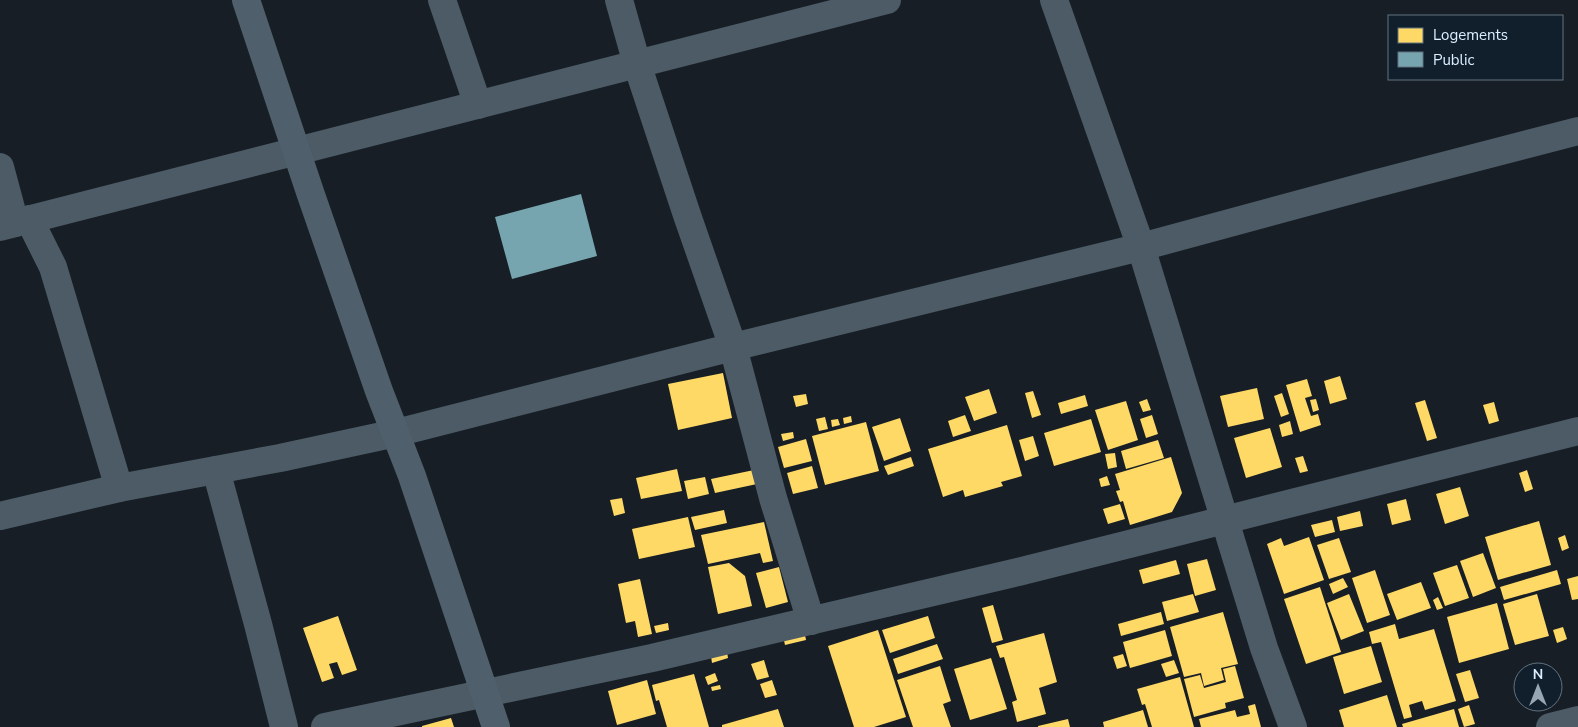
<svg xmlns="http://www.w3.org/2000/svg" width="1578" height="727" font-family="'Nunito Sans',sans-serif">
<rect width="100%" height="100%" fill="#171e25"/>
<g fill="#ffd966">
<path d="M723 373 732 418 678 430 668 384Z"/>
<path d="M1340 376 1347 399 1330 404 1324 381Z"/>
<path d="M1307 379 1312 396 1305 398 1311 416 1318 414 1321 425 1300 432 1286 385Z"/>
<path d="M1257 388 1264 419 1228 427 1220 396Z"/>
<path d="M989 389 997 413 974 421 965 397Z"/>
<path d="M1033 391 1041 415 1032 418 1025 393Z"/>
<path d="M1282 393 1289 414 1281 417 1274 396Z"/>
<path d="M806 394 808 404 796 407 793 396Z"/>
<path d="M1085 395 1088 406 1061 414 1058 403Z"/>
<path d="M1147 399 1151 410 1143 412 1139 402Z"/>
<path d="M1316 399 1319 410 1313 412 1310 400Z"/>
<path d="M1425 400 1437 438 1427 441 1415 403Z"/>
<path d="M1126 401 1138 440 1108 450 1095 410Z"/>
<path d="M1494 402 1499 421 1489 424 1483 405Z"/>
<path d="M965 415 971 431 953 437 948 421Z"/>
<path d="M1152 415 1158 434 1146 438 1140 419Z"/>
<path d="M851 416 852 422 844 424 843 418Z"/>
<path d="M825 417 828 429 819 431 816 419Z"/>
<path d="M900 418 911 451 884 461 872 427Z"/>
<path d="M838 419 840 425 832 427 831 420Z"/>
<path d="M1091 419 1101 452 1054 466 1044 433Z"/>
<path d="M1290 421 1293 434 1282 437 1279 425Z"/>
<path d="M866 422 879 471 825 485 812 436Z"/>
<path d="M1007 425 1022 476 1001 482 1003 486 965 497 963 490 943 497 928 449Z"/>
<path d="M1270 428 1282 467 1246 478 1234 438Z"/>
<path d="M793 432 794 438 783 441 781 434Z"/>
<path d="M1033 436 1039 456 1025 461 1019 440Z"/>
<path d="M806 439 812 461 784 468 778 447Z"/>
<path d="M1158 440 1164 458 1126 469 1121 451Z"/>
<path d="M1115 453 1117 467 1108 469 1105 454Z"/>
<path d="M1303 456 1308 471 1300 473 1295 458Z"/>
<path d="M911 457 914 466 888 475 884 466Z"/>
<path d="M1171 457 1182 493 1172 512 1130 525 1123 501 1120 502 1116 491 1120 490 1115 474Z"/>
<path d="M812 466 818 488 793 494 787 473Z"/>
<path d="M677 469 682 491 641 499 636 478Z"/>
<path d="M754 470 757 484 715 493 711 479Z"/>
<path d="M1527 470 1533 489 1525 492 1519 473Z"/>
<path d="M1107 476 1110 485 1101 487 1099 479Z"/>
<path d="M705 477 709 494 688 499 684 481Z"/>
<path d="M1460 487 1469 516 1445 524 1436 494Z"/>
<path d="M622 498 625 513 614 516 610 500Z"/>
<path d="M1406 499 1411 520 1392 525 1387 504Z"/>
<path d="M1120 504 1125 519 1108 524 1103 509Z"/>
<path d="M724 510 727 523 695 530 691 517Z"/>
<path d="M1360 511 1363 526 1340 531 1337 517Z"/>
<path d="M688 517 695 547 639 559 632 529Z"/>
<path d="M1332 520 1335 532 1315 537 1311 525Z"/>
<path d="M1539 521 1551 565 1498 580 1485 537Z"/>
<path d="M764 522 773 561 763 563 760 553 708 564 701 535Z"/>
<path d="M1565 535 1569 548 1562 551 1558 538Z"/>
<path d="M1309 537 1324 580 1284 594 1267 544 1281 538 1284 546Z"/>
<path d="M1339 538 1351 572 1329 579 1317 545Z"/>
<path d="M1483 553 1496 588 1473 597 1460 561Z"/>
<path d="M1207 559 1216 590 1195 596 1187 564Z"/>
<path d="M1176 560 1180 574 1143 584 1139 570Z"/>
<path d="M729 563 745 576 752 606 718 614 708 567Z"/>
<path d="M1457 565 1469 598 1445 606 1433 573Z"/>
<path d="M779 567 788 602 766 608 756 573Z"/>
<path d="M1375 570 1390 615 1367 623 1352 578Z"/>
<path d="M1557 570 1561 584 1504 600 1500 587Z"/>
<path d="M1578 576V599L1572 600 1567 579Z"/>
<path d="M1343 578 1348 587 1333 594 1329 584Z"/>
<path d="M640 579 652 634 638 637 635 621 626 623 618 584Z"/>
<path d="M1421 582 1431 608 1397 620 1387 594Z"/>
<path d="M1320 587 1341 652 1306 664 1284 599Z"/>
<path d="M1193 594 1199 612 1167 621 1162 602Z"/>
<path d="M1349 594 1364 631 1341 640 1327 603Z"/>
<path d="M1537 594 1549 636 1515 645 1503 604Z"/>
<path d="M1438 597 1443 608 1437 610 1433 600Z"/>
<path d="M1497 603 1509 649 1459 663 1447 617Z"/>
<path d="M993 605 1003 640 992 643 982 608Z"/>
<path d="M1161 612 1164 624 1121 636 1118 624Z"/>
<path d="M1223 612 1238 664 1221 668 1224 680 1204 686 1201 673 1184 677 1170 627Z"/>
<path d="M338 616 357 670 342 675 337 662 329 664 334 678 322 682 303 628Z"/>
<path d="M928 616 935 638 890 653 882 630Z"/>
<path d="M668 623 669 630 656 633 654 626Z"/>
<path d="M1395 624 1399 639 1434 629 1456 701 1425 710 1422 701 1409 705 1412 717 1404 719 1381 642 1372 644 1369 632Z"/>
<path d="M1563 627 1567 639 1557 643 1553 630Z"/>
<path d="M804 630 806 640 785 645 783 636Z"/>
<path d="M878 630 906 717 874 727H854L828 646Z"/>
<path d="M1165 630 1172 656 1130 668 1123 642Z"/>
<path d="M1044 633 1057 682 1039 688 1046 714 1017 722 1012 702 1017 700 1004 657 1000 658 996 646Z"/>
<path d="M937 644 943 659 898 674 893 659Z"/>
<path d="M1371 646 1382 682 1344 694 1333 657Z"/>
<path d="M727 652 728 658 712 663 711 656Z"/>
<path d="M1123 654 1127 666 1117 669 1113 657Z"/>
<path d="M991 658 1007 709 970 720 954 669Z"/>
<path d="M764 660 769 677 757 680 751 664Z"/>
<path d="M1174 660 1179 673 1166 677 1161 664Z"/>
<path d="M940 666 951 701 943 704 951 727H913L897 680Z"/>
<path d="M1235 666 1244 698 1225 703 1226 708 1194 717 1184 679 1200 675 1204 688 1226 682 1223 669Z"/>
<path d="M1470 670 1479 698 1465 702 1456 674Z"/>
<path d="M715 673 718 681 708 685 705 677Z"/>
<path d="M694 674 709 727H667L659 700 656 701 652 685Z"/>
<path d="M1180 677 1194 727H1152L1145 704 1142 705 1137 689Z"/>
<path d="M647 680 656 714 617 725 608 691Z"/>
<path d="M772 680 777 695 765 698 760 684Z"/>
<path d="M720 685 721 689 712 691 711 687Z"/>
<path d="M1387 695 1397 727H1344L1339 710Z"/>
<path d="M1255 704 1261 727H1201L1199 719 1235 710 1237 717 1250 714 1248 706Z"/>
<path d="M1469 705 1475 724 1464 727 1458 709Z"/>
<path d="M778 709 784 727H722V725Z"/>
<path d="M1454 709 1459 727H1403L1402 724Z"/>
<path d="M1143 710 1148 727H1104L1103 722Z"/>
<path d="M451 718 454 727H422V726Z"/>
<path d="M1068 719 1070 727H1038V726Z"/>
</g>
<path fill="#76a5af" d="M581 194 597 256 512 279 495 217Z"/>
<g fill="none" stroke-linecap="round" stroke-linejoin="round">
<g stroke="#4c5b66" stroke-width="28">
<path d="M442 0 478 105"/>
<path d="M619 0 637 64 687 215 733 347 773 498 811 621"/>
<path d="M1054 0 1141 247 1264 648 1293 727"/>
<path d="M0 167 15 223"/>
<path d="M29 219 53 267 119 488"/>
<path d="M0 227 887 0"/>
<path d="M216 470 258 624 284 727"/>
<path d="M0 516 119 488 280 458 396 433 733 347 1141 247 1370 185 1578 131"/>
<path d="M325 727 652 658 1018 572 1578 431"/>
<path d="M1550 727 1578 720"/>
</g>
<path stroke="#4f606c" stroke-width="28" d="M246 0 310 192 379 391 412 476 496 727"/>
</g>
<rect x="1388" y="15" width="175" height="65" fill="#111e2b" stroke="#627280"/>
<rect x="1398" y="28" width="25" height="15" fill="#ffd966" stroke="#627280"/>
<text x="1433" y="40" font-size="15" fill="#dbefff">Logements</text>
<rect x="1398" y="52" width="25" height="15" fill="#76a5af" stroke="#627280"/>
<text x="1433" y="65" font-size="15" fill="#dbefff">Public</text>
<g transform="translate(1538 687)"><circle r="24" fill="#111e2b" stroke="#627280"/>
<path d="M0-4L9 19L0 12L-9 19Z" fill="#96a6b3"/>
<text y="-8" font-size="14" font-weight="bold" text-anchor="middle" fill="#dbefff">N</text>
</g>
</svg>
